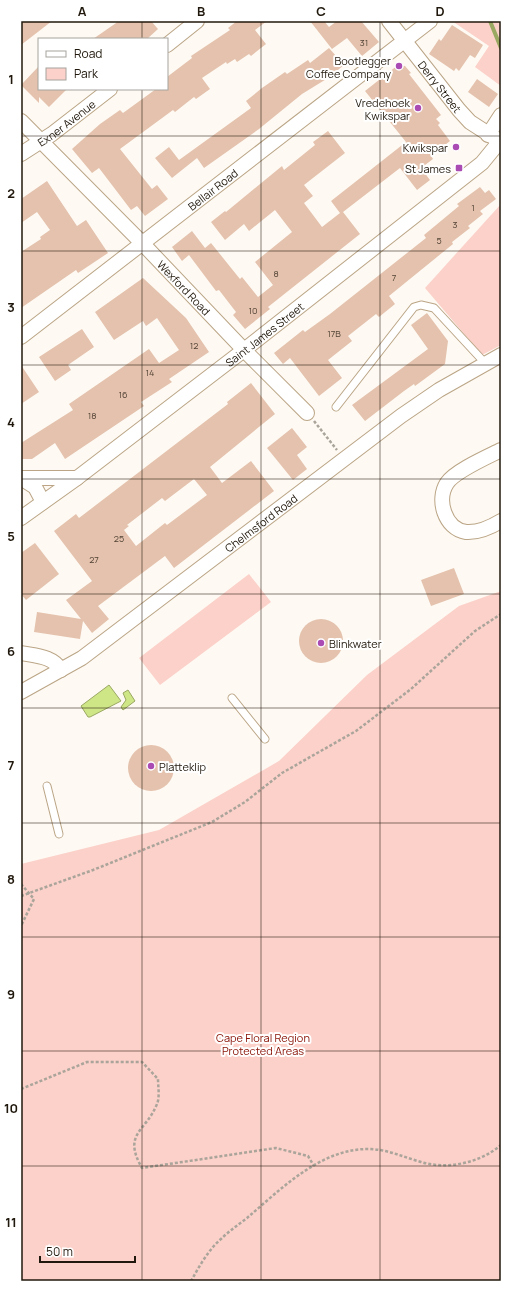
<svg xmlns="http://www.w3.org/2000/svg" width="522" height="1302" font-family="Manrope,sans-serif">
<rect width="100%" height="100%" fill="#fefaf3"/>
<g fill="#fbd1c9">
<path d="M452 21H501V86L475 67 489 46Z"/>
<path d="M501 204V345L482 355 425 288Z"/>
<path d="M249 574 271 602 160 685 139 658Z"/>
<path d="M501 591V1281H21V864L159 830 279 761 367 675 459 606Z"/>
</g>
<g fill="#cfe687" stroke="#9aa862">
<path d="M109 685 121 701 90 717H88L81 706Z"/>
<path d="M128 690 135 701 123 710 121 707 126 700 123 693Z"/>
</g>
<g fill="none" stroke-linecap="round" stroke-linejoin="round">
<path stroke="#9aa862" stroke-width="4" d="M490 21 501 48"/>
</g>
<g fill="#e4c2ad" fill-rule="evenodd">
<path d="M21 21H52L21 45Z"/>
<path d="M119 21H151L158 29 147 39H93Z"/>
<path d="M237 21H267L255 30 266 44 251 56 249 54 237 62 235 59 227 64 226 62 202 78 210 89 196 99 194 97 175 112 173 110 120 149 152 189 157 185 168 199 145 216 137 206 131 210 99 168 92 173 72 149 100 124 120 110 123 113 156 89H167V77L192 58 191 56 230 30 228 28Z"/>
<path d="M310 21H324L329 27 337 21H361L379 42 362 56 347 38 332 49Z"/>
<path d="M452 25 483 45 475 58 470 55 459 71 456 68 454 71 429 54 439 39 441 41Z"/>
<path d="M329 48 344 65 328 78 302 94 259 129 204 168 197 158 172 178 155 158 169 147 179 160 251 108 246 101 262 88 285 72 287 74 308 60 310 63Z"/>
<path d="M398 65 405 66 411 73 409 74 441 115 436 119 440 123 438 125 450 141 431 156 433 159 421 168 430 180 417 190 400 168 343 212 360 234 268 307 270 309 245 329 233 315 236 312 219 290 216 291 189 255 182 261 172 247 192 231 205 248 211 243 240 279 242 277 258 297 273 285 255 262 292 232 275 210 249 231 244 224 225 240 211 222 225 211 226 212 282 166 284 170 315 145 313 142 328 131 345 153 304 185 313 196 304 203 322 227 340 213 331 201 406 142 365 91Z"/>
<path d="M39 66V89H67L49 107 39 97V103L21 85Z"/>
<path d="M477 79 498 94 489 107 468 92Z"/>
<path d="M47 181 77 226 86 220 108 253 78 273 76 270 21 308V252L41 239 40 237 50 230 37 212 21 223V199Z"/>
<path d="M480 187 485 193 489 190 496 199 480 211 483 214 468 226 470 228 452 242 453 244 389 296 395 304 379 317 376 314 348 336 352 341 328 360 342 378 319 396 290 358 283 364 274 353 303 330 305 332 330 314 426 238 424 235 459 206 457 204Z"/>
<path d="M143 278 186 318 209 352 169 379 172 382 141 402 144 406 65 459 55 443 32 459H21V443L73 410 69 404 149 349 159 363 179 350 157 318 146 326 143 321 114 340 95 312Z"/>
<path d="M427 313 448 341 445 364 415 386 414 384 404 391 365 421 352 405 428 349 411 325Z"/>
<path d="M82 329 94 347 68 365 71 370 55 381 39 357Z"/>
<path d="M21 365 39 392 21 404Z"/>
<path d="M251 383 275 414 210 467 222 483 251 461 274 491 174 568 165 556 98 606 109 619 92 633 83 621 80 639 34 632 37 612 81 619 66 600 92 581 54 531 76 514 79 518 228 404 227 402ZM194 479 207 495 167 525 165 523 136 546 124 530 129 526 127 525 162 498 165 501Z"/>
<path d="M292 428 307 447 297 455 307 469 293 480 267 448Z"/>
<path d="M35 543 59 574 26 600 21 594V553Z"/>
<path d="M454 568 464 594 431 606 421 580Z"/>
<circle cx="321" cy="641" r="22"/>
<circle cx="151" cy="768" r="23"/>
</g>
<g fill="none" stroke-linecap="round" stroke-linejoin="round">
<defs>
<g id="lane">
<path d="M336 407 414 307 421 305 434 308 485 363"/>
<path d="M232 698 265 739"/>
<path d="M47 786 59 834"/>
</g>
<g id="street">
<path id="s1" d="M389 21 459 110 470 122 501 142"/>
<path d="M167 45 197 21"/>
<path id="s2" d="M21 121 143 244 244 350 307 413"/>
<path d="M488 135 501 115"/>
<path id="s3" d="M21 154 52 134 110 89"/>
<path id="s4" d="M21 337 430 21"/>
<path d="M501 450C487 457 455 471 447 483 436 500 445 529 466 532 479 533 491 527 501 521"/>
<path d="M21 478H77"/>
<path d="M21 478 35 487 43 502"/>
<path id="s5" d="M21 518 77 478 244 350 482 163 500 141"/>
<path d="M21 653C36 656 53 656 61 670"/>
<path id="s6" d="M21 692 82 658 401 416 439 390 501 355"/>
</g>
</defs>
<use href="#lane" stroke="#bba586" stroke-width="9"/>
<use href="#street" stroke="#bba586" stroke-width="16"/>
<g stroke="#aaa49b" stroke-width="2.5" stroke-dasharray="3 2" stroke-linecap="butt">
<path d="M314 421 337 450"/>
<path d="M21 884 34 899 21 926"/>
<path d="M21 896 93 870 212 822 245 802 282 773 356 731 411 689 475 631 501 614"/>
<path d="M21 1089 87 1062H142L158 1079C158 1086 160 1097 157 1104 146 1132 122 1133 142 1168L276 1148 308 1156 314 1166"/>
<path d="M191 1281C199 1267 208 1250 221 1239 229 1231 238 1225 247 1218 281 1189 320 1149 368 1149 387 1149 403 1157 421 1162 447 1170 480 1163 501 1145"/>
</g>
<use href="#lane" stroke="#fff" stroke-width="7"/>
<use href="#street" stroke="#fff" stroke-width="14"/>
</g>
<path fill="none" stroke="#20180d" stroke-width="1" stroke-opacity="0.55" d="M142 21V39M261 21V1281M380 21V1281M142 89V1281M21 136H501M21 251H501M21 365H501M21 479H501M21 594H501M21 708H501M21 823H501M21 937H501M21 1051H501M21 1166H501"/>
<g fill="#aa4bb4" stroke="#fff" stroke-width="1.5">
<circle cx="399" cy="66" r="4"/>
<circle cx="418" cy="108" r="4"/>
<circle cx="456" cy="147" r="4"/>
<rect x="455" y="164" width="8" height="8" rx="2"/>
<circle cx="321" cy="643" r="4"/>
<circle cx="151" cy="766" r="4"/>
</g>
<g text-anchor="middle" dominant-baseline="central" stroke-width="4" stroke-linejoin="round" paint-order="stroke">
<g font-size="9" fill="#514235">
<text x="364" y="42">31</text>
<text x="473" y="207">1</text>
<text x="455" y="224">3</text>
<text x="439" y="240">5</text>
<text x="276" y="273">8</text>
<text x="394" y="277">7</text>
<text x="253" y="310">10</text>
<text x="334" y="333">17B</text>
<text x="194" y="345">12</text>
<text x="150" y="372">14</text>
<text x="123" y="394">16</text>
<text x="92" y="415">18</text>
<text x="119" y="538">25</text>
<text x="94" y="559">27</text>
</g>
<g font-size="11" fill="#20180d" stroke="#fff" text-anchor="end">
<text x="391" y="60">Bootlegger<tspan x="391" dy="13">Coffee Company</tspan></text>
<text x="410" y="102">Vredehoek<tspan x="410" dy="13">Kwikspar</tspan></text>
<text x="448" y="147">Kwikspar</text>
<text x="451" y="168">St James</text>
<text x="329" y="643" text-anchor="start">Blinkwater</text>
<text x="159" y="766" text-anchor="start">Platteklip</text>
</g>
<g font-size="11" fill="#20180d" stroke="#fff">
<text stroke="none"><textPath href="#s1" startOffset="83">Derry Street</textPath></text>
<text stroke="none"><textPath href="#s3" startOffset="55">Exner Avenue</textPath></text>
<text stroke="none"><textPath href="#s4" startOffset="242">Bellair Road</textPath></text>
<text stroke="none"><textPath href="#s2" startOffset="233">Wexford Road</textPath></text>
<text stroke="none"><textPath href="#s5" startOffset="305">Saint James Street</textPath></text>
<text stroke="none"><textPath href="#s6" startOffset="294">Chelmsford Road</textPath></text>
</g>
<g font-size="11" fill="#871003" stroke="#fff">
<text x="263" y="1037">Cape Floral Region<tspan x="263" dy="13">Protected Areas</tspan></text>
</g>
</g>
<rect width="522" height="1302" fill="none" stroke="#ffffff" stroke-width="44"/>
<rect x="38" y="38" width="130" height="52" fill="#ffffff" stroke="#a6a39e"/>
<rect x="46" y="51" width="20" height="6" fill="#ffffff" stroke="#a6a39e"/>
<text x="74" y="58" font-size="12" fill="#20180d">Road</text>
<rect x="46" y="68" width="20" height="12" fill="#fbd1c9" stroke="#a6a39e"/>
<text x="74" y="78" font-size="12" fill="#20180d">Park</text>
<path d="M40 1256v6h95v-6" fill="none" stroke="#20180d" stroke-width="2"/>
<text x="46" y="1256" font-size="12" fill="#20180d" stroke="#ffffff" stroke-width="3" paint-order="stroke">50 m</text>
<rect x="22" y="22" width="478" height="1258" fill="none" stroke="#20180d" stroke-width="1.5"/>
<g font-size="13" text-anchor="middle" font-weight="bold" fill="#20180d">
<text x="82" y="16">A</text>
<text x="201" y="16">B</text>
<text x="321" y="16">C</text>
<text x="440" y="16">D</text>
<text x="11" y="84">1</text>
<text x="11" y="198">2</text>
<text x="11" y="312">3</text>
<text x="11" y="427">4</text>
<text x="11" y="541">5</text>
<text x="11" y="656">6</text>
<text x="11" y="770">7</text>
<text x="11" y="884">8</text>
<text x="11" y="999">9</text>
<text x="11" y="1113">10</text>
<text x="11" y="1227">11</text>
</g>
</svg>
